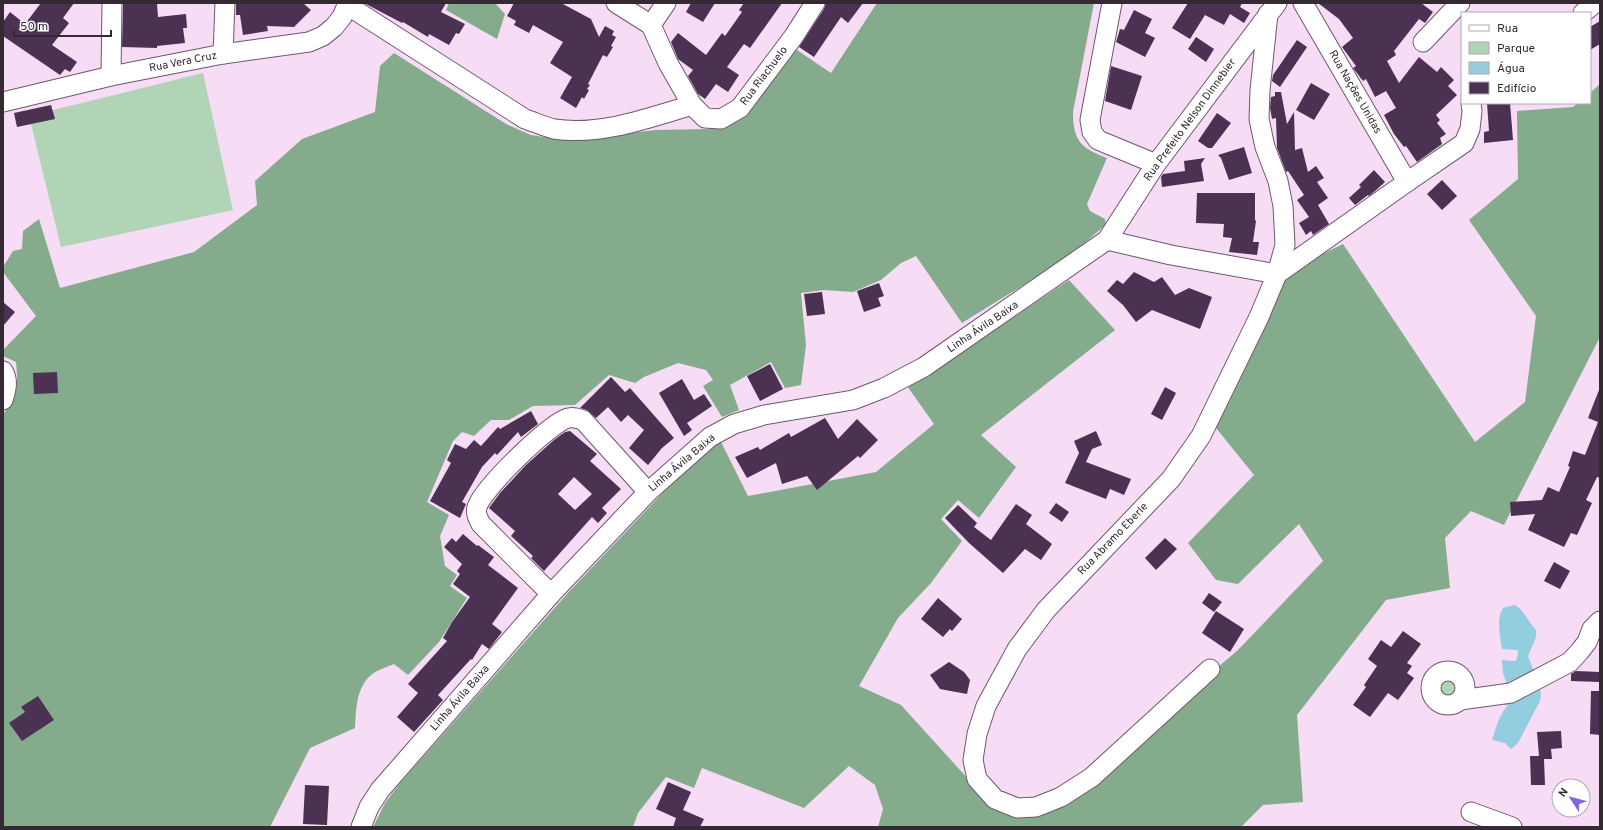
<svg xmlns="http://www.w3.org/2000/svg" width="1603" height="830" font-family="Overpass,sans-serif">
<rect width="100%" height="100%" fill="#f7dcf6"/>
<g fill="#b1d4b7">
<path d="M203 73 233 210 61 247 29 116Z"/>
<circle cx="1448" cy="687" r="12"/>
</g>
<g fill="#84ac8c">
<path d="M449 3H495L505 14 497 39 446 10Z"/>
<path d="M877 3H1094L1073 112C1073 141 1081 148 1107 158L1087 204 1090 211 1105 219 1106 224C1067 262 1009 293 962 323L916 256 901 263 881 280 853 292 824 290 801 293 806 345 801 385 785 388 771 362 730 385 739 410 722 417 703 386 713 380 706 370 678 363 644 377 635 383 609 375 575 405 533 406 509 420H491L474 436 462 432 453 441 427 502 449 515 440 536 445 566 457 575 450 586 467 598 439 642 408 675 394 664C387 667 377 670 371 675 356 688 356 710 355 728L310 748 270 827H3V414C19 397 18 383 16 362L3 356V350L36 316 3 272V267L13 251 22 249 23 231 39 219 60 288 194 252 257 205 255 181 302 139 375 112 380 66 394 53 506 124 531 135 551 138H584L656 130 707 129 732 116 791 46 831 73Z"/>
<path d="M1600 84V337L1504 525 1471 511 1445 538 1450 588 1386 600 1297 715 1303 802 1263 805 1241 827H878L883 809 875 785 849 766 804 808 702 768 694 788 666 777 638 813 633 827H373L385 803 400 783 566 595 708 445 719 438 748 496 876 472 934 424 907 386 933 372 1069 280 1115 330 981 435 1016 467 979 518 958 500 941 519 962 541 931 583 898 618 859 686 901 705 990 803 1033 813 1195 687 1238 650 1323 561 1299 524 1238 584 1216 580 1188 543 1254 475 1216 428 1282 283 1304 263 1343 244 1475 442 1525 402 1536 316 1469 220 1518 179 1517 111 1573 107 1578 103H1590V93Z"/>
</g>
<g fill="#93cde0">
<path d="M1514 605C1522 607 1529 623 1536 630V637L1528 656 1533 669 1529 675 1507 685 1503 673 1502 660 1515 661 1517 659 1518 652 1517 650 1502 649C1500 637 1496 619 1503 608Z"/>
<path d="M1539 688 1541 692 1540 701 1518 743 1511 749 1505 743 1492 740C1496 728 1499 715 1508 705H1504L1503 703Z"/>
</g>
<g fill="#4b3152" fill-rule="evenodd">
<path d="M41 3H74L63 18 69 23 52 45 77 62 70 72 65 69 60 75 3 36V22L10 12 25 24Z"/>
<path d="M236 3H303L311 10 294 27 267 26 268 31 243 35 240 15H236Z"/>
<path d="M364 3H446L441 12 465 24 459 34 456 33 449 45 429 34 428 37 403 22 402 23Z"/>
<path d="M514 3H561L591 19 599 37 605 26 614 31 612 35 616 37 611 46 613 47 607 57 603 55 588 84 590 85 587 89 589 90 584 99 582 97 576 108 560 98 572 77 550 63 563 42 533 25 529 33 514 25 516 21 507 16Z"/>
<path d="M691 3H715L703 22 686 12Z"/>
<path d="M744 3H782L750 48 744 44 727 67 739 75 728 92 716 84 705 99 698 94 688 76 693 70 678 59 671 42 678 33 706 55 722 33 725 36 742 12 739 10Z"/>
<path d="M826 3H863L848 23 841 17 814 57 799 47 824 9Z"/>
<path d="M1188 3H1242L1240 7 1250 13 1244 23 1230 14 1224 25 1205 15 1190 39 1172 28Z"/>
<path d="M1318 3H1421L1433 12 1425 23 1419 19 1394 51 1396 55 1387 61 1399 83 1419 57 1437 72 1441 67 1454 80 1448 86 1457 95 1436 115 1440 120 1437 123 1446 134 1440 138 1442 144 1417 162 1406 146 1404 147 1394 134 1384 115 1396 108 1386 91 1375 97 1366 79 1363 81 1353 68 1356 66 1342 47 1353 38 1339 19Z"/>
<path d="M123 4H157L158 17 186 14 187 28H183L185 43 157 46V48L122 47Z"/>
<path d="M1134 10 1152 19 1145 33 1155 38 1145 57 1116 42 1120 29 1124 30Z"/>
<path d="M1600 21V44L1590 50V27Z"/>
<path d="M1196 37 1214 49 1206 62 1188 49Z"/>
<path d="M1297 40 1307 47 1280 87 1272 81 1273 75Z"/>
<path d="M1111 66 1142 76 1131 110 1105 101Z"/>
<path d="M1311 83 1330 94 1314 120 1296 110Z"/>
<path d="M1275 92H1281L1287 124 1294 112 1295 150 1302 148 1308 172 1316 166 1324 178 1317 182 1328 198 1318 205 1329 224 1313 235 1311 231 1306 235 1299 223 1309 217 1297 200 1304 195 1288 171 1286 172 1277 148 1276 118 1272 119 1270 108 1271 97 1275 96Z"/>
<path d="M1487 103H1510L1513 140 1484 143V132L1489 131Z"/>
<path d="M51 105 55 119 17 127 14 113Z"/>
<path d="M1217 113 1231 123 1212 148H1208L1198 141Z"/>
<path d="M1244 147 1252 173 1229 180 1221 158 1218 155Z"/>
<path d="M1205 158 1201 164 1204 181 1162 187 1161 177 1163 174 1185 171 1184 161Z"/>
<path d="M1374 170 1385 182 1375 191 1369 196 1368 195 1355 205 1349 198 1361 187 1359 185Z"/>
<path d="M1442 180 1457 196 1442 210 1427 194Z"/>
<path d="M1197 193H1255V220L1256 221 1253 242H1259L1257 255 1229 252 1232 238 1223 237 1224 224 1196 223Z"/>
<path d="M1134 272 1154 282 1162 277 1175 295 1189 288 1212 297 1200 329 1152 310 1136 322 1123 305 1107 291 1117 280 1123 284Z"/>
<path d="M879 283 884 296 878 298 881 306 864 312 857 291Z"/>
<path d="M822 292 825 314 807 316 804 294Z"/>
<path d="M3 302 15 312 3 326Z"/>
<path d="M770 364 783 389 760 401 747 376Z"/>
<path d="M57 372 58 393 34 394 33 373Z"/>
<path d="M611 377 625 392 630 388 674 438 662 448 648 465 629 448 644 430 628 415 621 422 608 407 596 418 587 410 580 408Z"/>
<path d="M682 379 694 400 704 394 712 406 687 423 692 430 684 436 659 393Z"/>
<path d="M1165 387 1176 393 1162 420 1151 414Z"/>
<path d="M1599 390H1600V478L1597 477 1586 500 1592 503 1577 535 1571 533 1564 547 1528 530 1535 514 1511 516 1510 502 1542 500 1548 487 1559 492 1570 467 1568 466 1573 451 1585 455 1598 422 1588 418Z"/>
<path d="M531 411 538 424 521 437 518 432 497 455 495 453 482 467 462 502 466 504 460 518 430 501 451 463 447 460 455 444 466 449 474 440 481 446 498 427 500 429Z"/>
<path d="M825 418 838 439 857 419 878 440 860 458 858 456 817 490 807 476 782 484 776 463 747 478 735 457 758 447 760 450 789 433 791 437Z"/>
<path d="M570 431 597 454 590 461 621 489 602 508 607 513 598 523 592 517 544 571 531 558 533 556 511 536 515 531 489 508 500 493 526 465 554 440 565 432ZM574 477 592 494 575 510 558 494Z"/>
<path d="M1096 431 1102 445 1092 449 1086 462 1131 479 1124 495 1110 489 1106 499 1065 483 1079 453 1074 441Z"/>
<path d="M1056 503 1069 512 1062 522 1049 513Z"/>
<path d="M1016 504 1032 515 1026 524 1052 544 1041 560 1025 549 1003 573 969 543 945 518 958 505 977 523 974 527 991 540Z"/>
<path d="M463 534 477 546 478 545 494 557 488 565 518 588 492 624 502 632 489 649 482 644 472 660 471 659 438 695 443 700 414 732 397 717 418 693 408 684 447 641 443 638 452 622 470 597 453 584 460 574 457 571 462 564 444 547 452 538 456 542Z"/>
<path d="M1165 538 1177 549 1156 570 1145 558Z"/>
<path d="M1554 562 1570 571 1560 589 1544 581Z"/>
<path d="M1209 593 1222 602 1214 612 1202 603Z"/>
<path d="M938 598 962 619 952 631 950 629 943 637 921 619Z"/>
<path d="M1216 611 1244 629 1230 652 1202 633Z"/>
<path d="M1403 631 1421 644 1407 663 1412 666 1407 673 1414 678 1398 700 1388 693 1370 717 1353 705 1366 687 1364 685 1377 666 1368 659 1381 640 1391 647Z"/>
<path d="M949 662 964 672 970 680 967 694 940 689 930 675Z"/>
<path d="M1576 671 1600 672V682L1571 681V674Z"/>
<path d="M1591 691H1600V735L1590 734Z"/>
<path d="M38 696 54 720 22 741 9 723 25 712 21 707Z"/>
<path d="M1561 731 1562 748 1551 749 1552 759H1544L1545 785H1531L1530 756H1539L1537 732Z"/>
<path d="M668 782 691 792 683 810 704 819 700 827H673L676 818 656 809Z"/>
<path d="M305 785 329 786 327 825 303 824Z"/>
</g>
<g fill="none" stroke-linecap="round" stroke-linejoin="round">
<defs>
<g id="minor">
<path d="M616 3 651 25"/>
<path d="M1112 3 1090 120 1092 132 1098 140 1156 164"/>
<path d="M1303 3 1407 182"/>
<path d="M347 5 525 119C534 122 545 127 554 129 600 136 649 118 692 105"/>
<path d="M1583 13 1595 3"/>
<path d="M651 25 668 63 692 105 705 118 721 119 740 108 794 36 815 3"/>
<path d="M651 25 666 3"/>
<path d="M1423 42 1460 3"/>
<path d="M223 54 225 3"/>
<path d="M111 76 112 3"/>
<path d="M3 102 111 76 223 54 309 42 323 36 334 27 342 17 348 3"/>
<path d="M1107 240 1171 255 1277 274 1407 182 1464 143 1470 129 1472 111 1471 103"/>
<path d="M3 371C9 381 6 390 3 400"/>
<path d="M551 594 481 524C478 519 475 513 477 507 484 487 549 424 568 418 574 417 577 418 583 420L648 492"/>
<path d="M1210 669 1092 777 1061 797 1036 807 1017 808 995 799 977 779 973 760 977 734 986 706 1017 649 1046 610 1171 479 1201 436 1259 317 1277 274 1285 245 1283 206 1278 181 1265 147 1259 119 1260 90 1268 14"/>
<circle cx="1448" cy="688" r="17"/>
<path d="M1460 700 1511 693 1570 662 1580 651 1587 642 1592 629 1600 621"/>
<path d="M1471 812 1512 827"/>
<path d="M361 827 369 807 380 790 551 594 648 492 710 437 734 424 764 415 853 400 884 388 924 367 1107 240 1156 164 1277 3"/>
</g>
</defs>
<use href="#minor" stroke="#6f576e" stroke-width="21"/>
<use href="#minor" stroke="#fff" stroke-width="19"/>
</g>
<g text-anchor="middle" dominant-baseline="central" stroke-width="4" stroke-linejoin="round" paint-order="stroke">
<g font-size="11" fill="#352a34" stroke="#fff">
<text transform="translate(183 62) rotate(-11)">Rua Vera Cruz</text>
<text transform="translate(764 76) rotate(-53)">Rua Riachuelo</text>
<text transform="translate(1355 92) rotate(60)">Rua Nações Unidas</text>
<text transform="translate(1190 120) rotate(-54)">Rua Prefeito Nelson Dinnebier</text>
<text transform="translate(983 327) rotate(-34)">Linha Ávila Baixa</text>
<text transform="translate(682 463) rotate(-40)">Linha Ávila Baixa</text>
<text transform="translate(1113 539) rotate(-46)">Rua Abramo Eberle</text>
<text transform="translate(460 698) rotate(-49)">Linha Ávila Baixa</text>
</g>
</g>
<rect width="1603" height="830" fill="none" stroke="#352a34" stroke-width="8"/>
<rect x="1461" y="12" width="130" height="92" fill="#ffffff" stroke="#aeaaae"/>
<rect x="1469" y="25" width="20" height="6" fill="#ffffff" stroke="#aeaaae"/>
<text x="1497" y="32" font-size="12" fill="#352a34">Rua</text>
<rect x="1469" y="42" width="20" height="12" fill="#b1d4b7" stroke="#aeaaae"/>
<text x="1497" y="52" font-size="12" fill="#352a34">Parque</text>
<rect x="1469" y="62" width="20" height="12" fill="#93cde0" stroke="#aeaaae"/>
<text x="1497" y="72" font-size="12" fill="#352a34">Água</text>
<rect x="1469" y="82" width="20" height="12" fill="#4b3152" stroke="#aeaaae"/>
<text x="1497" y="92" font-size="12" fill="#352a34">Edifício</text>
<g transform="translate(1571 798) rotate(306)"><circle r="19" fill="#ffffff" stroke="#aeaaae"/>
<path d="M0-3L7 15L0 10L-7 15Z" fill="#8064df"/>
<text y="-6" font-size="11" font-weight="bold" text-anchor="middle" fill="#352a34">N</text>
</g>
<path d="M14 30v6h97v-6" fill="none" stroke="#352a34" stroke-width="2"/>
<text x="20" y="30" font-size="12" fill="#352a34" stroke="#ffffff" stroke-width="3" paint-order="stroke">50 m</text>
</svg>
